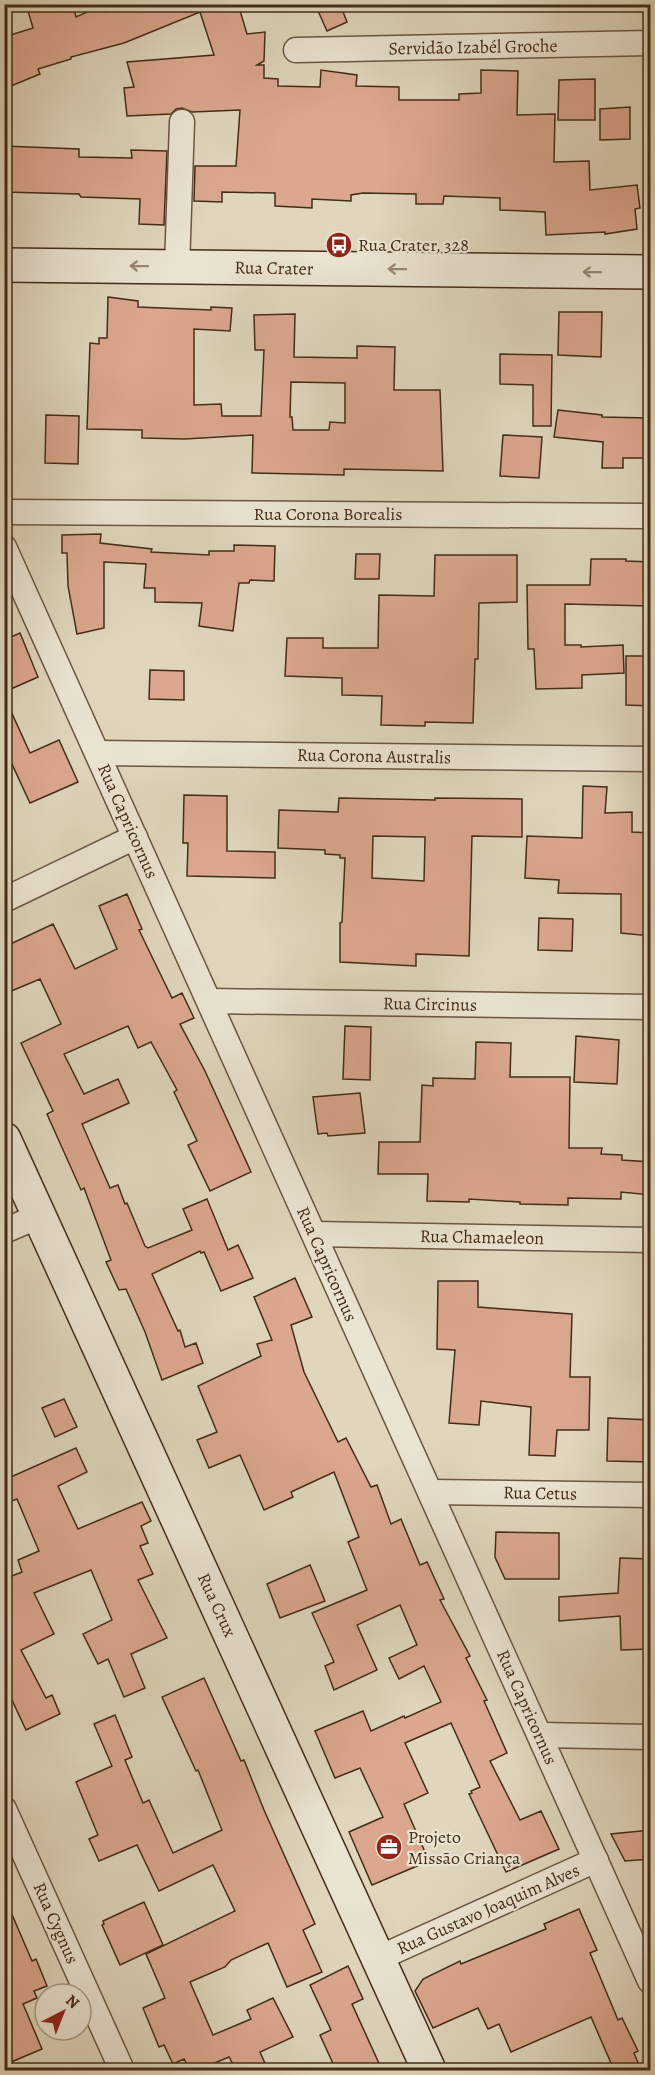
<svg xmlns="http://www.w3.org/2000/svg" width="655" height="2075" font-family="Alegreya,serif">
<rect width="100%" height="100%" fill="#dfd6bc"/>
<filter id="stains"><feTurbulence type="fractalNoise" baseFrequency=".00333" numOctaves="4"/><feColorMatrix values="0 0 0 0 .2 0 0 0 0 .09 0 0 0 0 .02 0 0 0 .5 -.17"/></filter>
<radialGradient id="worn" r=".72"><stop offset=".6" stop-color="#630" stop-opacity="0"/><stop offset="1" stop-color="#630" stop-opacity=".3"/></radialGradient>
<g fill="#dba78f" stroke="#442c17" stroke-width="1.5" fill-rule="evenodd">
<path d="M47 4H73L76 17 105 4H238L247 34 265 32 264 61 257 65H264V78L278 79V86L320 87 321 70 357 75 356 86 399 87V100H459V94L481 93V70L518 71 517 115 555 114 554 162 589 161 590 190 637 185 640 208 635 209 637 229 605 234V232L546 235 545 212 500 210V198L444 196 443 204H416V194L363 193 351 195V201L312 199V208L275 206V193L222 192V202L194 201 195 166H236L240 110 192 112 182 108 176 109 171 114 127 116 124 88 134 87 127 62 214 55 200 12 124 43 71 57V59L38 69 40 74 11 86 10 81 4 82V37L33 28 28 11Z"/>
<path d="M315 4H340L347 22 327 31Z"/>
<path d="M595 79V120H558L559 80Z"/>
<path d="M630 107V139L600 140V109Z"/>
<path d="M4 146 79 149V157L132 158 131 150 167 151 164 225 139 224 140 199 81 197 79 194 4 192Z"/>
<path d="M108 297 138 301V307L211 310V307L232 308 230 331 194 329V405L221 404 222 416H261L264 350H255L254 315 295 314 294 357 357 358V346L395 347 394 390H440L443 471 344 469V475L252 473 253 435 185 439 142 438V430L87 429 90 343 99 344V338H107ZM291 382 345 383V423L330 422 329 430H293L292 417H290Z"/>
<path d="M559 312H602L601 357 558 355Z"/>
<path d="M500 354 552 355 551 426H533V385L500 384Z"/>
<path d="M558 410 602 415V417L649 418V458H623V468H602L603 442 554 437Z"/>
<path d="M46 415 79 416 78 464 45 463Z"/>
<path d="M503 435 542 437 539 478 500 476Z"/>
<path d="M101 534 100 543 152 549 151 552 209 555V551H234V545L275 546 274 581 250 580 249 583H239L233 631 199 626 202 603 155 602V588H144L146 564 104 562V628L77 634 68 586 67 553H62V535Z"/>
<path d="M356 554H380L379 579H355Z"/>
<path d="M435 555H517V602L479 603 478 659H475L473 723 425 722V726L381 725 382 696 342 695V678L285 676 287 638H323V648H378L379 595 434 596Z"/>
<path d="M591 559H626V561L651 562V606L565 604V645H581V647L623 645 624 673 582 675V688L536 689 534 649H528L527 585H590Z"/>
<path d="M20 633 38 677 4 692V640Z"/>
<path d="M626 656H651V706L626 705Z"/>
<path d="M150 670 184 671V700L149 699Z"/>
<path d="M4 696 30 753 59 740 78 782 30 803 4 747Z"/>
<path d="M583 786 607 787 605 813 632 812V832L651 833V936L621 933V894L558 893 559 880 525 878 527 836 582 838Z"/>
<path d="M184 795 227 796V851L275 852V878L187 876 188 843H183Z"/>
<path d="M339 798 435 800V798L522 799V837L472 836 469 956 416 954V966L340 962V923L342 922 345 858H340V855L325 854V850L278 848 279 810 338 812ZM373 836 425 837 424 881 372 878Z"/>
<path d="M127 894 142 929 139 930 172 998 182 993 194 1018 180 1024 205 1071 251 1172 210 1191 188 1145 197 1141 174 1092 177 1090 151 1042 138 1048 128 1026 64 1054 84 1094 118 1079 129 1103 82 1124 110 1188 118 1185 125 1204 127 1203 145 1246 148 1248 192 1230 183 1209 207 1199 228 1250 238 1245 253 1278 221 1291 204 1252 201 1253 200 1251 152 1274 178 1331 180 1330 185 1347 196 1343 203 1363 162 1380 145 1332 126 1289 119 1290 106 1262 111 1260 84 1188 81 1190 47 1114 53 1111 21 1043 61 1024 40 979 4 994V947L53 924 75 969 117 949 99 906Z"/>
<path d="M539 918 573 919 572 951 538 950Z"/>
<path d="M345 1026 371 1027 370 1080 343 1079Z"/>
<path d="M576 1036 619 1040 617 1084 574 1082Z"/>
<path d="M476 1042 511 1043 510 1077H570L569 1148H602L601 1154 622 1155V1160L651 1162V1195L621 1192V1199L568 1198V1205L520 1204V1202L469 1199V1202L427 1201 428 1174H378L379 1142H420L422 1085 433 1086V1078L475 1079Z"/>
<path d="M360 1093 365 1133 328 1136 327 1133 318 1134 313 1097Z"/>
<path d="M295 1278 312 1317 291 1325 304 1372 338 1442 346 1438 371 1487 377 1485 391 1524 401 1519 420 1565 427 1562 444 1599 440 1600 470 1656 466 1658 487 1700 484 1701 507 1753 490 1761 520 1820 541 1811 559 1849 506 1872 469 1794 472 1793 471 1791 480 1787 451 1723 405 1743 428 1793 404 1804 429 1861 372 1885 349 1832 383 1817 360 1768 335 1778 315 1731 363 1711 371 1731 404 1716 405 1718 441 1702 424 1666 399 1679 389 1658 417 1645 400 1605 357 1625 377 1670 334 1690 325 1666 334 1662 312 1613 367 1590 348 1542 359 1537 334 1472 291 1492 293 1497 264 1510 240 1455 209 1468 197 1440 217 1432 198 1386 261 1356 257 1344 272 1340 254 1297Z"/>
<path d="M438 1281H478V1307L572 1314 570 1377H590L589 1430H557L555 1456 529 1455 531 1407 481 1401 479 1425 449 1423 455 1350 437 1349Z"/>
<path d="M64 1399 77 1427 55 1437 42 1408Z"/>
<path d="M608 1418 651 1420V1462L607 1461Z"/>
<path d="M76 1448 87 1472 58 1486 78 1529 142 1502 151 1521 141 1526 148 1543 140 1546 153 1574 138 1580 167 1638 131 1654 145 1688 124 1697 108 1659 98 1664 83 1634 112 1620 91 1570 34 1593 54 1634 21 1650 46 1698 52 1695 60 1714 26 1730 4 1683V1579L22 1572 18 1560 39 1551 17 1499 4 1504V1480Z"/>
<path d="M496 1532 559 1533V1579H505L495 1557Z"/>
<path d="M620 1558 651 1559V1649L621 1650 620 1616 559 1621V1597L618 1593Z"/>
<path d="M310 1565 325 1601 280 1618 267 1584Z"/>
<path d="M204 1678 241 1761 244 1760 264 1810 315 1924 303 1930 322 1972 287 1987 268 1943 231 1960 225 1967 190 1982 213 2035 251 2019 247 2010 273 1998 293 2037 260 2052 268 2070H236L229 2057 198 2070H190L184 2059 173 2064 164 2045 159 2047 143 2008 165 1998 146 1954 235 1911 213 1865 159 1891 137 1845 99 1861 89 1839 98 1835 76 1782 112 1766 94 1724 115 1715 132 1757 125 1760 143 1803 149 1800 173 1853 222 1830 198 1770 196 1771 162 1697Z"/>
<path d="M651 1830V1859L625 1861 611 1834Z"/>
<path d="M4 1896 32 1961 36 1959 47 1986 34 1991 37 1998 23 2004 42 2049 4 2065Z"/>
<path d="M144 1902 163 1945 120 1965 102 1925 104 1924 103 1921Z"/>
<path d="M579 1909 597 1950 590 1953 618 2020 622 2018 638 2051 634 2053 641 2070H614L591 2017 511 2052 499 2024 488 2029 478 2008 433 2028 415 1991 423 1979 460 1961 461 1964 546 1929 544 1924Z"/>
<path d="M348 1966 363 1999 352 2004 382 2070H336L320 2035 331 2030 310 1985Z"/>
</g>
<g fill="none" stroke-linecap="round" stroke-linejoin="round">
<defs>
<g id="street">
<path d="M296 50 650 43"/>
<path d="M177 267 182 122"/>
<path d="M4 512 650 516"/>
<path d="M4 547 650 1981"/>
<path d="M97 753 650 759"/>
<path d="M4 900 135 837"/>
<path d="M209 1001 650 1007"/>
<path d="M4 1231 39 1216"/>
<path d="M314 1234 650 1240"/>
<path d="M430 1492 650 1495"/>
<path d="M540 1735 650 1737"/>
<path d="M4 1809 122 2070"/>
<path d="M379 1958 596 1860"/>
</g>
<g id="secondary">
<path d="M4 265 650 272"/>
<path d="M4 1139 429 2070"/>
</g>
</defs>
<use href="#street" stroke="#6b5640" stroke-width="27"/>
<use href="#secondary" stroke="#442c17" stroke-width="36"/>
<use href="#street" stroke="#eae4d3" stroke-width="24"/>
<use href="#secondary" stroke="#eae4d3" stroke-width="33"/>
</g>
<defs><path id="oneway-shaft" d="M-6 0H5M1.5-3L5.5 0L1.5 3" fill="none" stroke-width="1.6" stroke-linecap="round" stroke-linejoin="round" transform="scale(1.5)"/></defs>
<g stroke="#978875">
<use href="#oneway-shaft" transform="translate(139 266) rotate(-179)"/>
<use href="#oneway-shaft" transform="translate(397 269) rotate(-179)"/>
<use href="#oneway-shaft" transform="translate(592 272) rotate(-179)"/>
</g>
<defs>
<symbol id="bus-disc" viewBox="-11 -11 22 22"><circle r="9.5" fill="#8f2418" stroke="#eae4d3"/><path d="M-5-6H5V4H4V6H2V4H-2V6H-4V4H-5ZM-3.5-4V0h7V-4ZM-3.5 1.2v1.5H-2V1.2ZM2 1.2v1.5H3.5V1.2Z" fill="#fff"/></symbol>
<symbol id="office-disc" viewBox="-11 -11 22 22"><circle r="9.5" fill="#8f2418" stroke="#eae4d3"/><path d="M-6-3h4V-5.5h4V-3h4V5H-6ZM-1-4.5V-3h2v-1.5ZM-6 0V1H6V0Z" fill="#fff"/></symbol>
</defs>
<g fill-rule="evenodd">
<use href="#bus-disc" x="324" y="230" width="30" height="30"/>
<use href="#office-disc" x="374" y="1832" width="30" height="30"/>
</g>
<g text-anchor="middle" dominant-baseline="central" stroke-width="4.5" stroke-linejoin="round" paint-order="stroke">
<g font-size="18" fill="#442c17" stroke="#eae4d3">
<text transform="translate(473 47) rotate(-1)">Servidão Izabél Groche</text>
<text transform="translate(274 268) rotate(1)">Rua Crater</text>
<text x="328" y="514">Rua Corona Borealis</text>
<text transform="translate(374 756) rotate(1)">Rua Corona Australis</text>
<text transform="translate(128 821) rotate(66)">Rua Capricornus</text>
<text transform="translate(430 1004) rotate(1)">Rua Circinus</text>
<text transform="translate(482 1237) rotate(1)">Rua Chamaeleon</text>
<text transform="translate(327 1264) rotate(66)">Rua Capricornus</text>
<text transform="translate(540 1493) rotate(1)">Rua Cetus</text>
<text transform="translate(217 1605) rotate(65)">Rua Crux</text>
<text transform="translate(527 1707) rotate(66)">Rua Capricornus</text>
<text transform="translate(488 1909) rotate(-24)">Rua Gustavo Joaquim Alves</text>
<text transform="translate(56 1923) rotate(66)">Rua Cygnus</text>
</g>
<g font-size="18" fill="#442c17" stroke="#eae4d3" text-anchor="start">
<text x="358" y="245">Rua Crater, 328</text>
<text x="408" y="1837">Projeto<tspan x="408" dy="21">Missão Criança</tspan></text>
</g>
</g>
<rect width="655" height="2075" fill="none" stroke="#dfd6bc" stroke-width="24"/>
<rect x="6" y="6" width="643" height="2063" fill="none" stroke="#442c17" stroke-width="3"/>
<rect x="12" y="12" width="631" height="2051" fill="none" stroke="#442c17" stroke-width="1.5"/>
<g transform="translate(63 2012) rotate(42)"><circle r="28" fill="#eae4d3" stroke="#a89a88" stroke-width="1.5"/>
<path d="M0-4.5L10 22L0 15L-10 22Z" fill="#8f2418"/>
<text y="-9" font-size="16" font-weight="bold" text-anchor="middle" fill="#442c17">N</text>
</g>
<rect width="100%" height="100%" filter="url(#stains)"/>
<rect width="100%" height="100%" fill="url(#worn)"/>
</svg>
